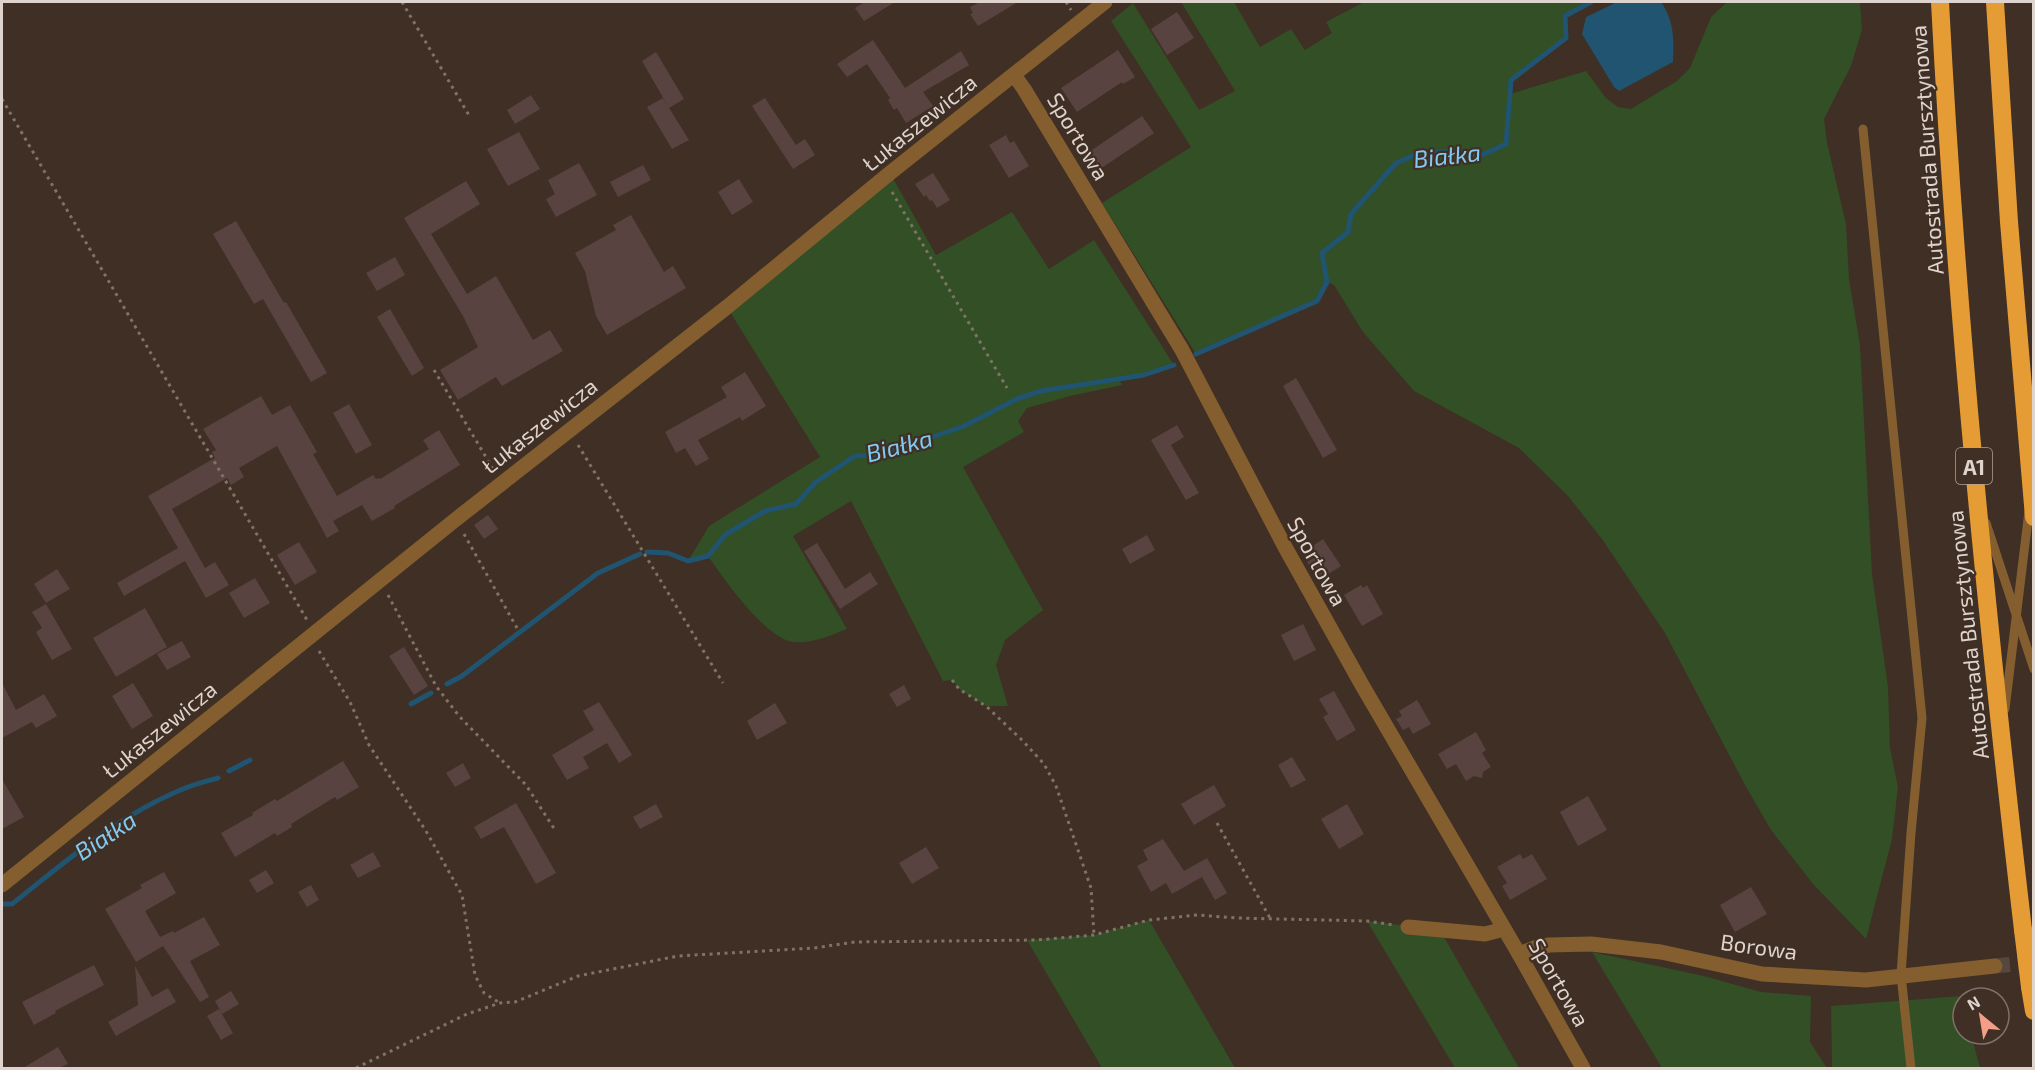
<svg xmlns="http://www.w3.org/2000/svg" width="2035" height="1070" font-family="'Exo 2',sans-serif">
<rect width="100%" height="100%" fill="#3f2f24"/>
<g fill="#324f25">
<path d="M1181 2H1234L1260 47 1291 29 1305 50 1332 33 1326 22 1364 2H1591L1565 16 1566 38 1511 80 1510 94 1586 71 1606 98 1618 107 1631 109 1677 81 1690 68 1711 17 1727 2H1860L1862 30 1851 66 1824 119 1827 143 1846 224 1849 279 1860 345 1872 574 1888 687 1890 748 1898 787 1892 839 1866 939 1813 884 1771 830 1745 785 1665 633 1602 539 1568 496 1519 448 1414 391 1363 332 1334 285 1327 282 1317 301 1196 354 1102 203 1191 147 1111 21 1133 3 1199 110 1235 91Z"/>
<path d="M890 173 936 255 1012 212 1049 269 1094 240 1174 365 1145 375 1119 379 1122 385 1070 396 1027 408 1018 421 1024 432 963 467 1043 610 1005 640 996 665 1008 706H986L959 689 952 680 943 681 851 501 793 536 847 629C829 636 812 644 793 642 765 638 723 578 708 556L688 561 709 526 820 457 727 307Z"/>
<path d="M1149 920 1235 1068H1102L1027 940 1094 935Z"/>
<path d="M1367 921 1440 930 1519 1068H1455Z"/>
<path d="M1592 952 1704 976 1761 992 1811 996 1810 1042 1827 1068H1662Z"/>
<path d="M1962 996 1963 1034H1971L1980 1068H1832L1831 1006Z"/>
</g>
<path fill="#205470" d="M1617 2H1661C1674 20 1674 40 1673 62L1619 91 1614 87 1582 34 1586 17Z"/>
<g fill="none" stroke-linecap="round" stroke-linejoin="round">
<g stroke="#205470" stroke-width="5">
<path d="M1196 354 1317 301 1327 282 1322 253 1348 232 1351 214 1396 163 1415 155 1450 151 1482 155 1506 144 1511 80 1566 38 1565 16 1591 2"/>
<path d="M647 552 668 553 688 561 708 556 725 535 765 511 796 504 816 482 855 456 878 455 962 427 1019 398 1041 391 1144 375 1174 365"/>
<path d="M447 684 462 676 598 573 640 554"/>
<path d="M411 704 431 693"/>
<path d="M229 771 250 760"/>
<path d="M2 904H12C65 862 119 815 183 789 194 784 207 781 218 778"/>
</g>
</g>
<g fill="#584341">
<path d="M865 2H895L864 21 855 8Z"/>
<path d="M980 2H1018L978 26 970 14 973 13 970 7Z"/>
<path d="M1177 12 1194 38 1167 55 1151 29Z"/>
<path d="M873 40 905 88 961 51 969 65 923 92 933 106 906 123 897 108 894 110 888 100 890 98 867 64 847 77 837 64Z"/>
<path d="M1118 50 1135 77 1123 84 1122 82 1077 112 1061 88Z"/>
<path d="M656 52 684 99 669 108 642 61Z"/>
<path d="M531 95 540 109 515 124 507 110Z"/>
<path d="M663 98 689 140 672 149 647 107Z"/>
<path d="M765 98 796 145 805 139 815 155 793 169 752 106Z"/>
<path d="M1142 116 1154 133 1100 169 1089 152Z"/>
<path d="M519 132 540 169 508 186 487 149Z"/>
<path d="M1006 135 1010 143 1014 141 1029 166 1009 178 989 145Z"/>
<path d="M579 163 597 195 556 217 546 199 555 194 548 180Z"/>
<path d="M643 165 651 180 618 197 610 182Z"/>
<path d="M933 173 950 200 937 208 932 200 930 201 926 195 924 197 915 184Z"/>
<path d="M739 179 753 202 732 215 718 192Z"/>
<path d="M466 181 480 204 431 234 467 294 496 276 533 340 550 330 563 351 502 386 496 377 458 400 440 370 478 347 463 316 404 218Z"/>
<path d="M631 215 664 272 673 266 686 288 607 335 596 316 585 271 575 253 616 230 613 225Z"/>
<path d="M236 221 284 303 286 302 327 373 311 382 263 299 254 304 213 234Z"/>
<path d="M395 257 405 275 377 291 366 273Z"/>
<path d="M390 309 424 368 412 376 377 317Z"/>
<path d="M745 372 766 406 742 421 740 417 698 440 709 459 696 466 685 448 676 453 665 432 727 397 721 387Z"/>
<path d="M1296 378 1337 450 1323 458 1283 386Z"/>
<path d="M261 396 272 415 290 405 317 452 313 454 337 496 373 475 376 479 379 478 380 479 429 449 423 440 439 430 460 465 394 506 395 508 372 521 362 505 333 521 339 531 327 538 277 446 239 468 244 477 231 485 227 478 172 509 205 568 215 562 229 585 206 598 185 561 124 596 117 583 178 548 148 496 215 458 212 452 216 450 203 429Z"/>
<path d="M349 404 372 445 356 454 333 413Z"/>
<path d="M1177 425 1184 437 1171 445 1199 493 1186 500 1151 440Z"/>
<path d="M488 515 498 529 484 539 474 525Z"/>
<path d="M1147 535 1155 550 1130 564 1122 549Z"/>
<path d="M1323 539 1341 566 1319 580 1307 562 1317 556 1311 547Z"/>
<path d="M299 542 317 572 295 585 277 555Z"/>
<path d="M817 543 845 589 870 572 878 584 840 609 804 551Z"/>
<path d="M57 569 70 589 46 603 34 584Z"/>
<path d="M255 578 270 603 244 618 229 593Z"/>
<path d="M1361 585 1363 588 1367 585 1383 614 1362 626 1344 595Z"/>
<path d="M46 604 72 649 52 660 36 632 42 628 32 612Z"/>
<path d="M145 608 167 647 116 677 93 638Z"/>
<path d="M1303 624 1316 650 1294 661 1281 635Z"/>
<path d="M182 641 191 657 167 670 157 654Z"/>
<path d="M404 647 428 686 414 695 389 656Z"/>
<path d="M2 683 16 710 44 694 57 716 36 728 32 722 2 738Z"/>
<path d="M133 683 153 716 132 729 112 696Z"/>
<path d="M904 685 911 699 897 707 889 694Z"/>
<path d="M1334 691 1356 730 1337 741 1323 717 1328 714 1319 699Z"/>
<path d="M1417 700 1431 724 1413 734 1409 727 1403 730 1396 719 1402 716 1399 711Z"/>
<path d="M599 702 632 755 619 763 607 743 583 757 589 768 567 780 552 755 594 730 583 711Z"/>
<path d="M775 703 787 723 757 740 747 721Z"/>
<path d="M1476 732 1486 750 1482 753 1491 767 1483 772 1482 778 1474 776 1466 781 1456 764 1447 769 1438 754Z"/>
<path d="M1292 757 1306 780 1291 788 1278 765Z"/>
<path d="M343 761 359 787 337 800 335 797 291 824 292 827 277 836 275 833 235 857 221 833 253 815 252 813 275 799 277 801Z"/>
<path d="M463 763 471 778 455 787 446 773Z"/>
<path d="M2 779 24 817 2 829Z"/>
<path d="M1214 785 1226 806 1194 825 1181 804Z"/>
<path d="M1588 796 1607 830 1578 846 1560 812Z"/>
<path d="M516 803 556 873 536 884 504 827 481 839 474 827Z"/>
<path d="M656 804 663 817 640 829 633 817Z"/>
<path d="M1347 804 1364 834 1339 849 1321 819Z"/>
<path d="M1163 839 1184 871 1207 858 1227 893 1215 900 1202 877 1172 894 1166 883 1151 892 1137 866 1148 860 1143 850Z"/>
<path d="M926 847 939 868 912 884 899 863Z"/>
<path d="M373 852 381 866 358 878 350 865Z"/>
<path d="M1520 854 1523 859 1532 854 1547 879 1510 900 1502 886 1507 883 1497 867Z"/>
<path d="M266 870 274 883 257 893 249 880Z"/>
<path d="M164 872 176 893 145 911 160 937 173 931 174 933 204 917 220 945 190 961 209 997 200 1002 163 946 136 962 105 909 142 888 140 885Z"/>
<path d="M311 885 319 900 307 907 298 892Z"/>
<path d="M1751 887 1767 914 1735 932 1720 905Z"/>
<path d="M94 965 104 985 55 1011 56 1013 34 1025 22 1002Z"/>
<path d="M135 966 152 997 168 988 176 1002 116 1036 108 1022 138 1005Z"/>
<path d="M231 991 239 1004 222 1014 215 1001Z"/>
<path d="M219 1009 233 1033 221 1040 207 1016Z"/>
<path d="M58 1047 68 1064 59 1068H23Z"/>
</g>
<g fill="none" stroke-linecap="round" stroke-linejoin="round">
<path stroke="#57483d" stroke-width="15" stroke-dasharray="15 8" stroke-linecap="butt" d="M1995 966 2034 962"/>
<g stroke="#807269" stroke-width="3" stroke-dasharray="3 4.5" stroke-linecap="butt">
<path d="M402 2 470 117"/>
<path d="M1066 2 1071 10"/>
<path d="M2 99 307 620"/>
<path d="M892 192 1007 388"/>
<path d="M434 370 493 469"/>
<path d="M578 445 723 683"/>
<path d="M464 534 517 628"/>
<path d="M388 595 436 686 459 716 526 785 555 830"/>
<path d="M319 651 350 702 369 745 426 831 462 895 475 975 484 993 500 1003"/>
<path d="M952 680 959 689 986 706 1023 741 1044 764 1056 786 1091 888 1094 935"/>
<path d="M1217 823 1270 918"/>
<path d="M356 1068 467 1014 500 1003 515 1002 578 976 678 956 814 948 855 942 1037 940 1094 935 1149 920 1197 915 1237 918 1367 921 1394 925"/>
</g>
<g stroke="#845e2f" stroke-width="9">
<path d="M1863 129 1922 718 1911 833 1901 975 1911 1068"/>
<path d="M1986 523 2034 669"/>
<path d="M2005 709 2029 511"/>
</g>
<g stroke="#845e2f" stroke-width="15">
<path d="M1014 75 1024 89 1182 350 1285 547 1362 685 1519 954 1583 1068"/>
<path d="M2 885 455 520 727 307 890 173 1105 2"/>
<path d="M1408 927 1485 934 1504 929"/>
<path d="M1519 954 1537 947 1549 945 1591 944 1661 952 1762 974 1866 980 1995 966"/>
</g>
<g stroke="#e69c34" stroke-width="18">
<path d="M1940 2C1956 312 1987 621 2023 930"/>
<path d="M1995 2 2009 222 2034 517"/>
<path d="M2030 987 2034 1011"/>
</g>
<path stroke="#e69c34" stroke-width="18" d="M2023 930 2030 987"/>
</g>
<g text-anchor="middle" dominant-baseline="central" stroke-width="4.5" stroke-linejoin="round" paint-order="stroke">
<rect fill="#3f2f24" stroke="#aea29a" stroke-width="1.5" x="1956" y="448" width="36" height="36" rx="4.5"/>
<g font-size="21" font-weight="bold" fill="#ded3cd">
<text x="1974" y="466">A1</text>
</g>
<g font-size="22" fill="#ded3cd" stroke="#3f2f24">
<text transform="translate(919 122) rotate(-39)">Łukaszewicza</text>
<text transform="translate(1079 136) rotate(59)">Sportowa</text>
<text transform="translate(1926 150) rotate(-94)">Autostrada Bursztynowa</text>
<text transform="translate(539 425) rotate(-38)">Łukaszewicza</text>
<text transform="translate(1318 561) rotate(61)">Sportowa</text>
<text transform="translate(1967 635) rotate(-96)">Autostrada Bursztynowa</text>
<text transform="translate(159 729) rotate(-39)">Łukaszewicza</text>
<text transform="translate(1759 946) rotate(8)">Borowa</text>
<text transform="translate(1560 982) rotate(60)">Sportowa</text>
</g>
<g font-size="24" font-style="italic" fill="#84c9f1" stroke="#3f2f24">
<text transform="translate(1447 155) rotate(-6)">Białka</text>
<text transform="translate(899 445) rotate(-14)">Białka</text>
<text transform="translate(105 835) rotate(-33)">Białka</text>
</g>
</g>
<rect width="2035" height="1070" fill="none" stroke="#ded3cd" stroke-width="6"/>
<g transform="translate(1981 1016) rotate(330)"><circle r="28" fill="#3f2f24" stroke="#7f7168" stroke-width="1.5"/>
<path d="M0-4.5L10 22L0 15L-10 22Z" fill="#f49e89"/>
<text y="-9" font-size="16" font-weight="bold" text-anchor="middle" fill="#ded3cd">N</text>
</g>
</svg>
